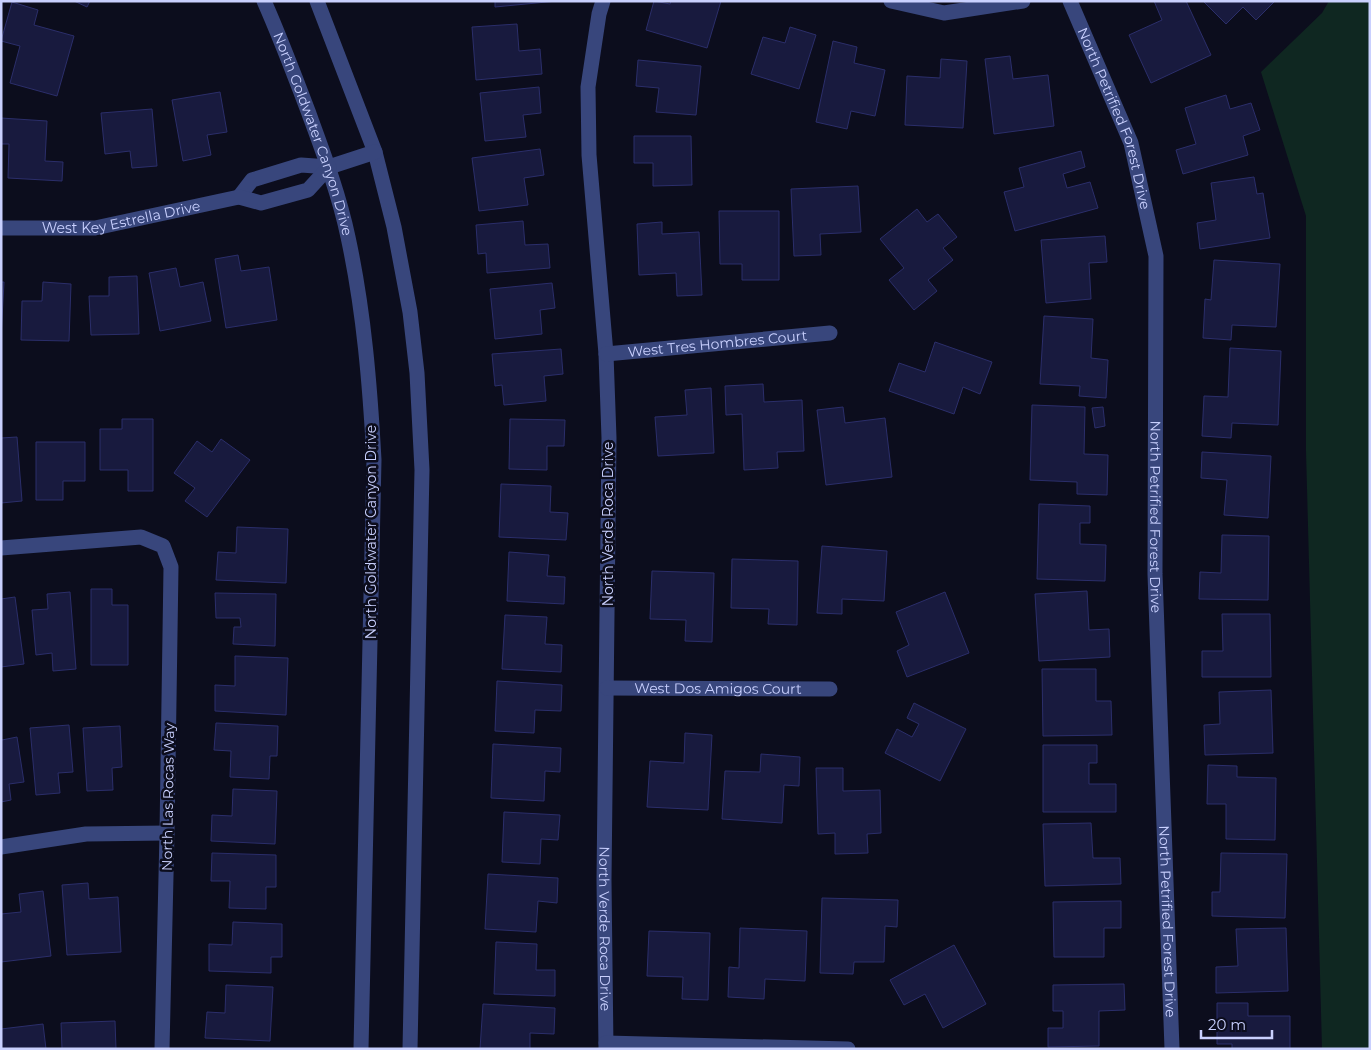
<svg xmlns="http://www.w3.org/2000/svg" width="1371" height="1050" font-family="Montserrat,sans-serif">
<rect width="100%" height="100%" fill="#0c0d1d"/>
<path fill="#0f2721" d="M1329 1H1370V1049H1322L1306 451V216L1261 72 1322 13Z"/>
<g fill="#181a3e" stroke="#2b2e6a">
<path d="M74 1H90L87 7Z"/>
<path d="M495 1H557L495 7Z"/>
<path d="M654 1 670 4 671 1H721L707 48 646 30Z"/>
<path d="M1154 1H1186L1211 55 1151 83 1129 35 1162 20Z"/>
<path d="M1203 1H1275L1256 20 1243 7 1226 24Z"/>
<path d="M12 2 38 10 34 25 74 36 57 96 10 83 20 46 1 41Z"/>
<path d="M517 24 519 51 540 49 542 74 476 80 472 27Z"/>
<path d="M790 27 816 35 799 89 751 74 763 37 785 43Z"/>
<path d="M833 41 857 47 854 63 885 70 875 116 851 111 847 129 816 122Z"/>
<path d="M1010 56 1013 79 1048 75 1054 126 994 134 985 59Z"/>
<path d="M941 59 967 61 963 128 905 125 907 76 940 78Z"/>
<path d="M638 60 701 66 696 115 656 112 659 88 636 86Z"/>
<path d="M539 87 541 113 523 115 526 137 485 141 480 93Z"/>
<path d="M220 92 227 132 207 135 211 155 183 161 172 100Z"/>
<path d="M1226 95 1230 109 1251 103 1260 130 1243 136 1248 155 1183 174 1176 150 1196 144 1185 108Z"/>
<path d="M152 109 157 166 132 168 130 151 105 154 101 113Z"/>
<path d="M1 118 47 121 45 161 63 162 62 181 8 178 9 144H1Z"/>
<path d="M634 136H691L692 185 653 186V163H634Z"/>
<path d="M540 149 544 175 524 178 528 205 479 211 472 158Z"/>
<path d="M1081 151 1085 167 1063 174 1067 188 1090 182 1098 208 1015 231 1004 192 1024 187 1019 168Z"/>
<path d="M1254 177 1257 194 1263 193 1270 238 1200 249 1197 223 1216 220 1211 183Z"/>
<path d="M858 186 861 232 820 234 821 255 794 256 791 189Z"/>
<path d="M917 209 927 222 938 214 957 237 943 248 953 260 928 280 937 291 914 310 889 280 904 268 880 239Z"/>
<path d="M719 211H779V280H742V264H720Z"/>
<path d="M523 221 525 245 548 244 550 268 487 273 486 253 478 254 476 225Z"/>
<path d="M662 222V234L699 232 702 295 677 296 676 273 639 275 637 224Z"/>
<path d="M1105 236 1107 262 1089 263 1091 299 1046 303 1041 240Z"/>
<path d="M238 255 241 271 269 267 277 320 226 328 215 259Z"/>
<path d="M1214 260 1280 264 1276 327 1232 325 1231 340 1203 338 1205 299 1211 300Z"/>
<path d="M176 268 180 287 203 282 211 321 160 331 149 273Z"/>
<path d="M137 276 139 334 91 335 89 296H109V277Z"/>
<path d="M1 282H4L1 337Z"/>
<path d="M43 282 71 284 69 341 21 340 22 301H42Z"/>
<path d="M552 283 555 308 540 310 542 334 495 339 490 289Z"/>
<path d="M1044 316 1093 319 1091 358 1108 360 1106 398 1079 396 1080 386 1040 384Z"/>
<path d="M935 342 992 362 980 394 963 387 954 414 889 391 899 363 925 372Z"/>
<path d="M1230 348 1281 351 1278 425 1232 423 1231 438 1202 436 1204 396 1228 397Z"/>
<path d="M561 349 563 374 544 376 546 401 504 405 502 385 495 386 492 354Z"/>
<path d="M763 384 764 402 802 400 804 451 777 452 778 468 744 470 742 414 726 415 725 386Z"/>
<path d="M711 388 714 453 658 456 655 417 687 415 685 390Z"/>
<path d="M1032 405 1085 407 1084 454 1108 455 1107 495 1077 494V482L1030 480Z"/>
<path d="M843 407 845 423 885 418 892 477 826 485 817 410Z"/>
<path d="M1103 407 1105 426 1095 428 1092 408Z"/>
<path d="M122 419H153V491H128V470H100V429H122Z"/>
<path d="M510 419 565 420 564 446H547V470L509 469Z"/>
<path d="M17 437 22 501 1 503V438Z"/>
<path d="M221 439 250 460 207 517 185 501 195 488 174 473 197 441 212 452Z"/>
<path d="M36 442H85V481H63V500H36Z"/>
<path d="M1202 452 1271 456 1268 518 1224 515 1227 480 1201 478Z"/>
<path d="M501 484 551 486 550 512 568 513 566 540 499 537Z"/>
<path d="M1039 504 1090 506V523H1080V544L1106 545 1105 581 1037 579Z"/>
<path d="M237 527 288 529 286 583 216 580 218 552 236 553Z"/>
<path d="M1222 535 1269 536 1268 600 1199 599 1200 572 1221 573Z"/>
<path d="M822 546 887 551 884 601 842 599V614L817 613Z"/>
<path d="M509 552 549 555 547 576 565 577 564 604 507 601Z"/>
<path d="M732 559 798 561 797 625 768 624 769 609 731 608Z"/>
<path d="M652 571 714 573 712 642 685 641 686 620 650 619Z"/>
<path d="M91 589H112V605H128V665H91Z"/>
<path d="M1087 591 1089 630 1109 629 1110 657 1039 661 1035 594Z"/>
<path d="M70 592 76 669 53 671 52 653 36 655 32 610 48 609 47 594Z"/>
<path d="M945 592 969 653 907 677 897 651 909 645 896 612Z"/>
<path d="M215 593 276 594 275 646 233 644 234 627H241L240 618H216Z"/>
<path d="M15 597 24 664 1 667V599Z"/>
<path d="M1222 614H1270L1271 677H1202V651H1223Z"/>
<path d="M505 615 547 617 545 644 562 645 561 672 502 669Z"/>
<path d="M235 656 288 658 286 715 215 711V685L235 686Z"/>
<path d="M1042 669H1096V701H1111L1112 735 1043 736Z"/>
<path d="M497 681 562 685 561 711 535 710 534 733 495 731Z"/>
<path d="M1271 690 1273 753 1205 755 1204 725 1220 724 1219 692Z"/>
<path d="M914 703 966 729 940 781 885 753 897 729 912 737 919 724 907 718Z"/>
<path d="M216 723 278 726 277 756H270L269 779 230 777 231 751 214 750Z"/>
<path d="M69 725 73 772 58 773 60 793 36 795 30 728Z"/>
<path d="M120 726 122 767 112 768 113 790 87 791 83 728Z"/>
<path d="M685 733 712 735 708 810 647 807 650 761 684 763Z"/>
<path d="M1 737 2 740 17 737 24 782 9 784 11 800 1 802Z"/>
<path d="M493 744 561 748 560 772 545 771 544 801 491 798Z"/>
<path d="M1043 745H1097V763H1089V784H1116V812H1043Z"/>
<path d="M761 754 800 757 799 786 784 785 782 823 722 819 725 771 760 772Z"/>
<path d="M1208 765 1237 766V777L1276 778 1275 840 1226 839V804H1207Z"/>
<path d="M816 768H843V791L880 790 881 833 867 834 868 853 835 854V833L818 834Z"/>
<path d="M233 789 277 791 275 844 211 841 212 815 232 816Z"/>
<path d="M504 812 560 815 558 840 541 839 540 864 502 862Z"/>
<path d="M1091 823 1093 858H1120L1121 884 1045 886 1043 824Z"/>
<path d="M212 853 276 855V887H266V909L229 908 230 881H211Z"/>
<path d="M1221 853 1287 854 1285 918 1212 916V892H1220Z"/>
<path d="M488 874 558 878 557 903 538 901 536 932 485 929Z"/>
<path d="M88 883 89 899 118 897 121 952 67 955 62 885Z"/>
<path d="M43 891 51 956 1 962V914L21 912 19 894Z"/>
<path d="M822 898 898 900 897 927 885 926 884 962H854L853 974 820 973Z"/>
<path d="M1121 901V928H1104V957H1054L1053 902Z"/>
<path d="M233 922 282 924V957H271V973L209 971V944L232 945Z"/>
<path d="M740 928 807 931 805 981 765 979 764 999 728 997 729 967 739 968Z"/>
<path d="M1286 928 1288 991 1216 993V967L1238 966 1236 929Z"/>
<path d="M649 931 710 933 708 1000 682 999 683 977 647 976Z"/>
<path d="M496 942 537 944 536 970H555V996L494 994Z"/>
<path d="M954 945 986 1004 943 1028 925 994 904 1005 890 980Z"/>
<path d="M1124 984 1125 1010 1099 1011V1046L1048 1047V1028H1063V1011H1053V985Z"/>
<path d="M226 985 273 987 270 1041 205 1038 207 1012 225 1013Z"/>
<path d="M1217 1003H1248V1016H1290V1049H1232V1044H1217Z"/>
<path d="M483 1004 555 1008 554 1034 530 1033V1049H480Z"/>
<path d="M115 1021 116 1049H62L61 1023Z"/>
<path d="M43 1024 46 1049H1V1029Z"/>
</g>
<g fill="none" stroke-linecap="round" stroke-linejoin="round">
<g stroke="#38467c" stroke-width="15">
<path id="s1" d="M264 1C280 37 294 74 308 111 323 152 339 194 348 237 364 311 370 386 374 460L361 1049"/>
<path d="M317 1 375 152 394 227 410 312 417 373 422 470 410 1049"/>
<path id="s2" d="M603 1 599 14 588 87 589 155 606 354 609 438 604 880 606 1049"/>
<path d="M891 1 944 13 1023 1"/>
<path id="s3" d="M1070 1 1131 143 1156 256 1155 574 1172 1049"/>
<path d="M239 197 252 180 301 165 329 167 375 152"/>
<path id="s4" d="M1 228H95L239 197 261 203 308 190 329 167"/>
<path id="s5" d="M606 354 830 333"/>
<path d="M1 548 141 537 163 546 171 567 167 833 162 1049"/>
<path id="s6" d="M607 688 830 689"/>
<path d="M1 847 86 834 167 833"/>
<path d="M606 1043 848 1049"/>
</g>
</g>
<g text-anchor="middle" dominant-baseline="central" stroke-width="5" stroke-linejoin="round" paint-order="stroke">
<g font-size="14" fill="#c9d0fe" stroke="#0c0d1d">
<text stroke="none"><textPath href="#s3" startOffset="126">North Petrified Forest Drive</textPath></text>
<text stroke="none"><textPath href="#s1" startOffset="142">North Goldwater Canyon Drive</textPath></text>
<text stroke="none"><textPath href="#s4" startOffset="121">West Key Estrella Drive</textPath></text>
<text stroke="none"><textPath href="#s5" startOffset="112">West Tres Hombres Court</textPath></text>
<text stroke="none"><textPath href="#s3" startOffset="531">North Petrified Forest Drive</textPath></text>
<text transform="translate(608 524) rotate(-90)">North Verde Roca Drive</text>
<text transform="translate(371 532) rotate(-90)">North Goldwater Canyon Drive</text>
<text stroke="none"><textPath href="#s6" startOffset="111">West Dos Amigos Court</textPath></text>
<text transform="translate(168 797) rotate(-89)">North Las Rocas Way</text>
<text stroke="none"><textPath href="#s3" startOffset="936">North Petrified Forest Drive</textPath></text>
<text stroke="none"><textPath href="#s2" startOffset="930">North Verde Roca Drive</textPath></text>
</g>
</g>
<rect width="1371" height="1050" fill="none" stroke="#c9d0fe" stroke-width="5"/>
<path d="M1201 1030v8h71v-8" fill="none" stroke="#c9d0fe" stroke-width="2.5"/>
<text x="1208" y="1030" font-size="15" fill="#c9d0fe" stroke="#0c0d1d" stroke-width="4" paint-order="stroke">20 m</text>
</svg>
